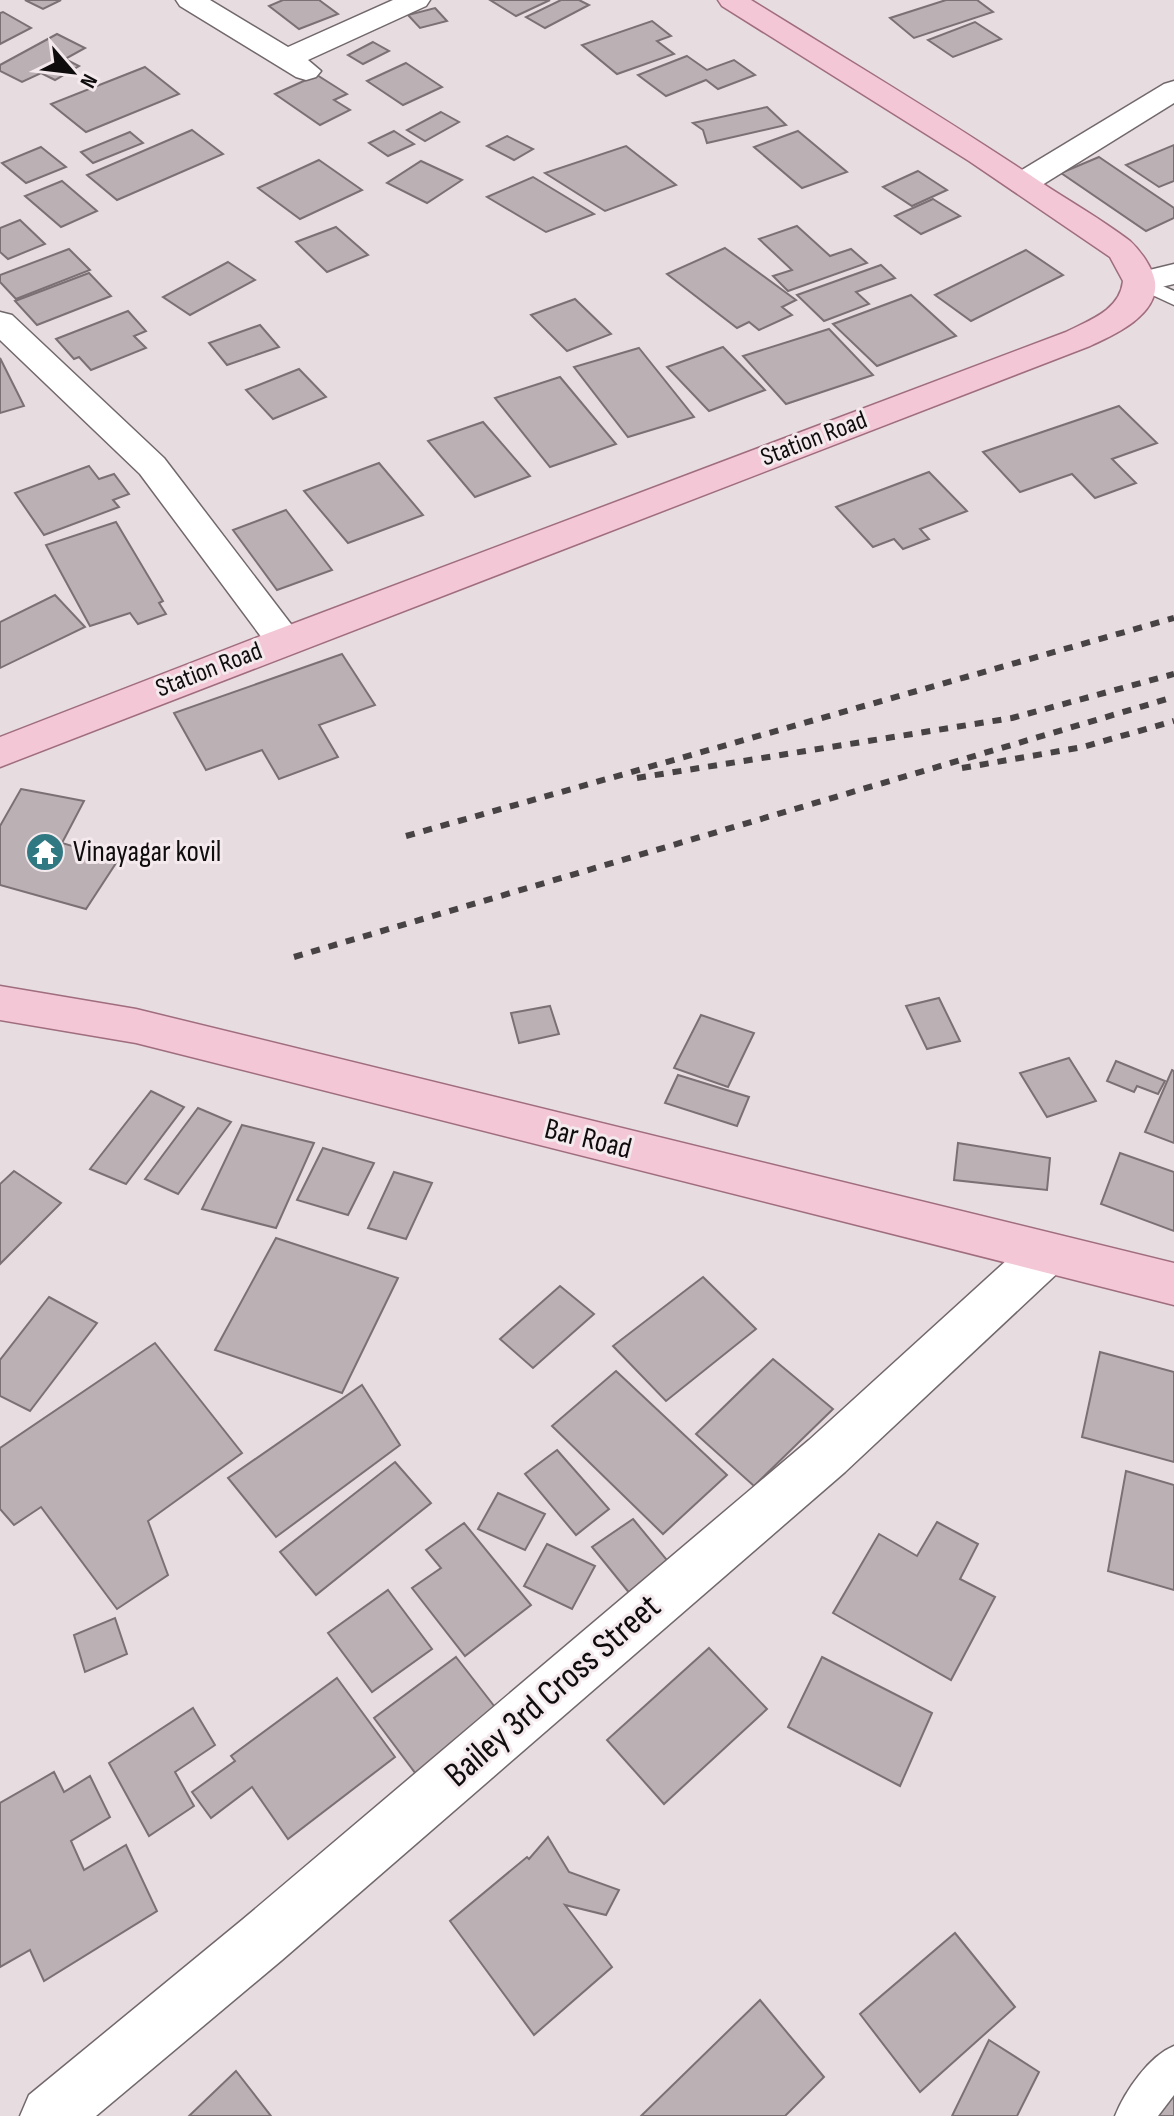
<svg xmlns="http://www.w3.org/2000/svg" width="1174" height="2116" font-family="'Sofia Sans Condensed',sans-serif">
<rect width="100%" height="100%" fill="#e7dcdf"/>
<g fill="#bbb0b3" stroke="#7b7174" stroke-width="2">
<path d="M25 0H61L43 9Z"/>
<path d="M283 0H319L338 14 299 29 269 6Z"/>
<path d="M490 0H550L516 16Z"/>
<path d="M561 0H579L589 5 545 28 526 17Z"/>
<path d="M946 0H977L993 12 914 38 890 18Z"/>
<path d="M435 8 447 21 420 28 408 15Z"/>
<path d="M3 12 31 28 0 44V13Z"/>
<path d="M652 21 671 36 657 41 674 54 617 74 582 45Z"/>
<path d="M975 22 1001 39 953 57 928 40Z"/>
<path d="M57 34 85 48 65 59 79 66 55 80 41 73 22 82 0 71V65Z"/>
<path d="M373 42 389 51 363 64 348 55Z"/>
<path d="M687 56 707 70 734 60 755 75 718 89 706 80 666 96 638 75Z"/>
<path d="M406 63 442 87 403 105 367 81Z"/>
<path d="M145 67 179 94 86 132 51 104Z"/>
<path d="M317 75 347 94 334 100 350 110 320 125 275 94Z"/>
<path d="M767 107 786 125 707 143 703 130 693 123Z"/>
<path d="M441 112 459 122 425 141 407 130Z"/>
<path d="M192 130 223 154 117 200 87 175Z"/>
<path d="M394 131 414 144 388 156 369 143Z"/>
<path d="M798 131 847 172 802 188 754 147Z"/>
<path d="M130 132 143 143 93 163 81 152Z"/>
<path d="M507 136 533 149 514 160 487 146Z"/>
<path d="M1174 145V181L1159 187 1126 165Z"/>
<path d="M626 146 676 185 605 211 545 173Z"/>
<path d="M41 147 66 167 26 183 2 163Z"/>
<path d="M1099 157 1174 208V218L1146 231 1061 173Z"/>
<path d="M319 160 362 190 300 219 258 188Z"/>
<path d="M421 161 462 180 427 203 387 183Z"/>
<path d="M918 171 947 190 912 206 883 187Z"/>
<path d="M533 177 594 214 546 232 487 197Z"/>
<path d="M62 181 97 211 61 227 25 196Z"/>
<path d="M933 199 960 216 921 234 895 216Z"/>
<path d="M20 220 45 244 8 259 0 252V228Z"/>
<path d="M797 226 830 256 851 249 867 263 788 291 773 276 792 270 759 239Z"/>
<path d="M336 227 368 255 327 272 296 242Z"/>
<path d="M725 248 796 300 782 307 792 315 759 330 749 322 737 328 667 274Z"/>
<path d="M69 249 90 270 16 299 0 282V275Z"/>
<path d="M1026 250 1063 275 971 321 935 295Z"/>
<path d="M228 262 255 280 190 315 163 297Z"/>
<path d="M881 265 895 278 856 292 869 304 824 321 797 295Z"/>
<path d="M89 273 111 296 37 325 15 301Z"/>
<path d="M911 295 956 336 877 366 833 324Z"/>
<path d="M575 299 611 334 567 351 531 315Z"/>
<path d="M128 311 146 331 134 336 146 348 91 370 79 357 74 359 56 339Z"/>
<path d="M260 325 279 347 227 365 209 343Z"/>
<path d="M829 329 873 375 786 404 743 356Z"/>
<path d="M723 347 765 390 709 411 667 367Z"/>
<path d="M639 348 694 417 628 437 574 367Z"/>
<path d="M0 358 24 406 0 413Z"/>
<path d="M299 369 326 397 273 419 246 390Z"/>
<path d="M560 377 616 444 550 467 495 398Z"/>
<path d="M1119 406 1157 443 1112 459 1136 483 1095 498 1072 474 1020 492 983 452Z"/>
<path d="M483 422 530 476 475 497 428 441Z"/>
<path d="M379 463 423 515 348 543 304 491Z"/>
<path d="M89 466 99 479 114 474 129 494 113 500 119 507 44 535 15 493Z"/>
<path d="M929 472 967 511 920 529 929 539 903 549 894 539 873 547 836 507Z"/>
<path d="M286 510 332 570 277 590 233 530Z"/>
<path d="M116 522 163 601 159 603 166 614 138 624 130 613 90 626 46 545Z"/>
<path d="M55 595 85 627 0 668V622Z"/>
<path d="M342 654 375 705 319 725 338 757 279 779 262 750 206 770 174 713Z"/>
<path d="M21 789 84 801 62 843 118 860 86 909 0 885V826Z"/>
<path d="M939 998 960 1041 927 1049 906 1006Z"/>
<path d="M550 1006 559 1034 519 1043 511 1013Z"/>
<path d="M701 1015 754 1033 728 1087 674 1068Z"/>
<path d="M1069 1058 1096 1101 1047 1117 1020 1073Z"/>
<path d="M1116 1061 1165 1081 1158 1094 1137 1086 1134 1092 1107 1081Z"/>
<path d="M1172 1070 1174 1071V1143L1145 1132Z"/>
<path d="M678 1075 749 1097 737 1126 665 1103Z"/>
<path d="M151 1091 184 1107 126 1184 90 1169Z"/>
<path d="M198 1108 231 1122 178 1194 145 1179Z"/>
<path d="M242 1125 314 1143 276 1228 202 1209Z"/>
<path d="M958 1143 1050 1158 1047 1190 954 1180Z"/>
<path d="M323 1148 374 1163 348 1215 297 1200Z"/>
<path d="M1120 1153 1174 1172V1231L1101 1204Z"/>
<path d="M14 1171 61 1203 0 1264V1184Z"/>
<path d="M394 1172 432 1183 406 1239 368 1228Z"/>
<path d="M276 1238 398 1278 342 1393 215 1350Z"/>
<path d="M703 1277 756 1329 666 1401 613 1346Z"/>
<path d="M560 1286 594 1314 533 1368 500 1339Z"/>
<path d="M49 1297 97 1323 30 1411 0 1396V1360Z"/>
<path d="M155 1343 242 1453 148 1521 168 1575 117 1609 41 1507 14 1525 0 1509V1448Z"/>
<path d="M1100 1352 1174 1372V1462L1082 1437Z"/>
<path d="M773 1359 833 1409 754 1486 696 1434Z"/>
<path d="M616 1371 727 1475 663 1534 552 1426Z"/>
<path d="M362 1385 400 1445 276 1537 228 1478Z"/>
<path d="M557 1450 609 1509 576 1535 525 1474Z"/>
<path d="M395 1462 431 1503 316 1595 280 1552Z"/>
<path d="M1126 1471 1174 1485V1590L1108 1571Z"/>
<path d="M498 1493 545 1514 525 1550 478 1529Z"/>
<path d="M633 1519 671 1565 631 1595 592 1547Z"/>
<path d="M937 1522 978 1544 960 1579 995 1597 951 1680 833 1613 879 1534 917 1556Z"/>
<path d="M464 1523 531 1605 465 1656 412 1588 441 1568 426 1550Z"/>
<path d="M547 1544 595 1566 572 1609 524 1586Z"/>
<path d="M388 1590 432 1649 372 1692 328 1633Z"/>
<path d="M115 1618 127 1654 85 1672 74 1635Z"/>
<path d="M709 1648 767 1709 664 1804 607 1740Z"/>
<path d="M456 1657 498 1711 416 1774 374 1718Z"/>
<path d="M822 1657 932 1713 900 1786 788 1727Z"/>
<path d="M337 1678 395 1757 288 1839 252 1787 211 1818 192 1792 235 1761 231 1756Z"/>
<path d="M193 1708 215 1745 175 1772 194 1806 149 1836 109 1763Z"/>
<path d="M54 1772 64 1792 90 1776 110 1817 71 1841 84 1870 126 1845 157 1911 44 1981 30 1950 0 1967V1803Z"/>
<path d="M548 1837 569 1872 619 1890 606 1915 565 1905 612 1967 534 2035 450 1921 527 1857 529 1859Z"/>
<path d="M955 1933 1015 2007 920 2092 860 2014Z"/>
<path d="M760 2000 824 2077 785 2116H641Z"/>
<path d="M989 2040 1039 2072 1017 2116H952Z"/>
<path d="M236 2071 271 2116H189Z"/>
<path d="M1174 2093V2116H1153Z"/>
</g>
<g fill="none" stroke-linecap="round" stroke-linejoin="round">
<defs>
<g id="lane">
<path d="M1140 276 1174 291V305L1133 286 1130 282Z"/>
<path d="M1174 2046V2095L1158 2116H1115C1125 2091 1149 2056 1174 2046Z"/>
</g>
<g id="street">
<path d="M176 0H210L288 47 393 0H430L426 6 308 60 321 71 316 77 306 80 296 77 180 6Z"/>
<path d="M1174 81V103L1034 190 1023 192 1012 190 1008 183 1012 176 1164 84Z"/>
<path d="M1174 264V284L1140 292 1129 289 1124 282 1129 275Z"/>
<path d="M0 312 12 315 164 458 297 632 303 641 297 650 284 654 271 650 140 474 0 340Z"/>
</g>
<path id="secondary" d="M1046 1234 1063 1240 1069 1254 1063 1268 845 1472 282 1960 96 2116H20L29 2095 242 1920 809 1440 1029 1240Z"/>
<g id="primary">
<path d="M718 0H751C848 60 945 118 1039 181 1069 201 1101 219 1130 241 1140 250 1153 268 1155 282 1159 315 1114 335 1090 346L0 767V737L271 632 1066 332C1090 320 1120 310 1123 281L1110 257 969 161 722 6Z"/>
<path d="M0 986 136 1009 1174 1263V1305L136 1043 0 1020Z"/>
</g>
</defs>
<use href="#lane" stroke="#71686b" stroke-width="3"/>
<use href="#street" stroke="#71686b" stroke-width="3"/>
<use href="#secondary" stroke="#71686b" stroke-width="3"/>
<use href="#primary" stroke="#9f6d7e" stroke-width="3"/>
<use href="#lane" fill="#fff" fill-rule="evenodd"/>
<use href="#street" fill="#fff" fill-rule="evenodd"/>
<use href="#secondary" fill="#fff" fill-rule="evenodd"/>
<use href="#primary" fill="#f4c7d6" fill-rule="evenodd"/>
<g stroke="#474243" stroke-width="6" stroke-dasharray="9 9" stroke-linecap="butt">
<path d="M962 768 1083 747 1174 721"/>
<path d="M637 778 1012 718 1174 674"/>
<path d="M406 836 1174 618"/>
<path d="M294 957 1174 697"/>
</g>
</g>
<defs>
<symbol id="temple-disc" viewBox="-11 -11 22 22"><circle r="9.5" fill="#317982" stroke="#f4e9ec"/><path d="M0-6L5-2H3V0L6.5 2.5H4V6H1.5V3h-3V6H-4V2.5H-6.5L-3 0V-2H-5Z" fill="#fff"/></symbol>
</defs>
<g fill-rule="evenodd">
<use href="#temple-disc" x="23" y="830" width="44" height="44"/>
</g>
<g text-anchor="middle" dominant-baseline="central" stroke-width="6" stroke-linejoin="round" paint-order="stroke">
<g font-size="26" fill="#0f0c0d" stroke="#f4e9ec">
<text transform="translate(814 439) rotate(-21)">Station Road</text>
<text transform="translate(209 670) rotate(-21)">Station Road</text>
</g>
<g font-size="30" fill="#0f0c0d" stroke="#f4e9ec" text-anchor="start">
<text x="73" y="852">Vinayagar kovil</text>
</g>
<g font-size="30" fill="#0f0c0d" stroke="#f4e9ec">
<text transform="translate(588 1139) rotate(14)">Bar Road</text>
</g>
<g font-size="36" fill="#0f0c0d" stroke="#f4e9ec">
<text transform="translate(553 1691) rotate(-41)">Bailey 3rd Cross Street</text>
</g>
</g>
<g transform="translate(72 72) rotate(118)" stroke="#f4e9ec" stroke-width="6" paint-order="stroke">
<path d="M0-6L14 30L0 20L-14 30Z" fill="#0f0c0d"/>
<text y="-12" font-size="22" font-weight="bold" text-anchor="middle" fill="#0f0c0d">N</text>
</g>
</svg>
